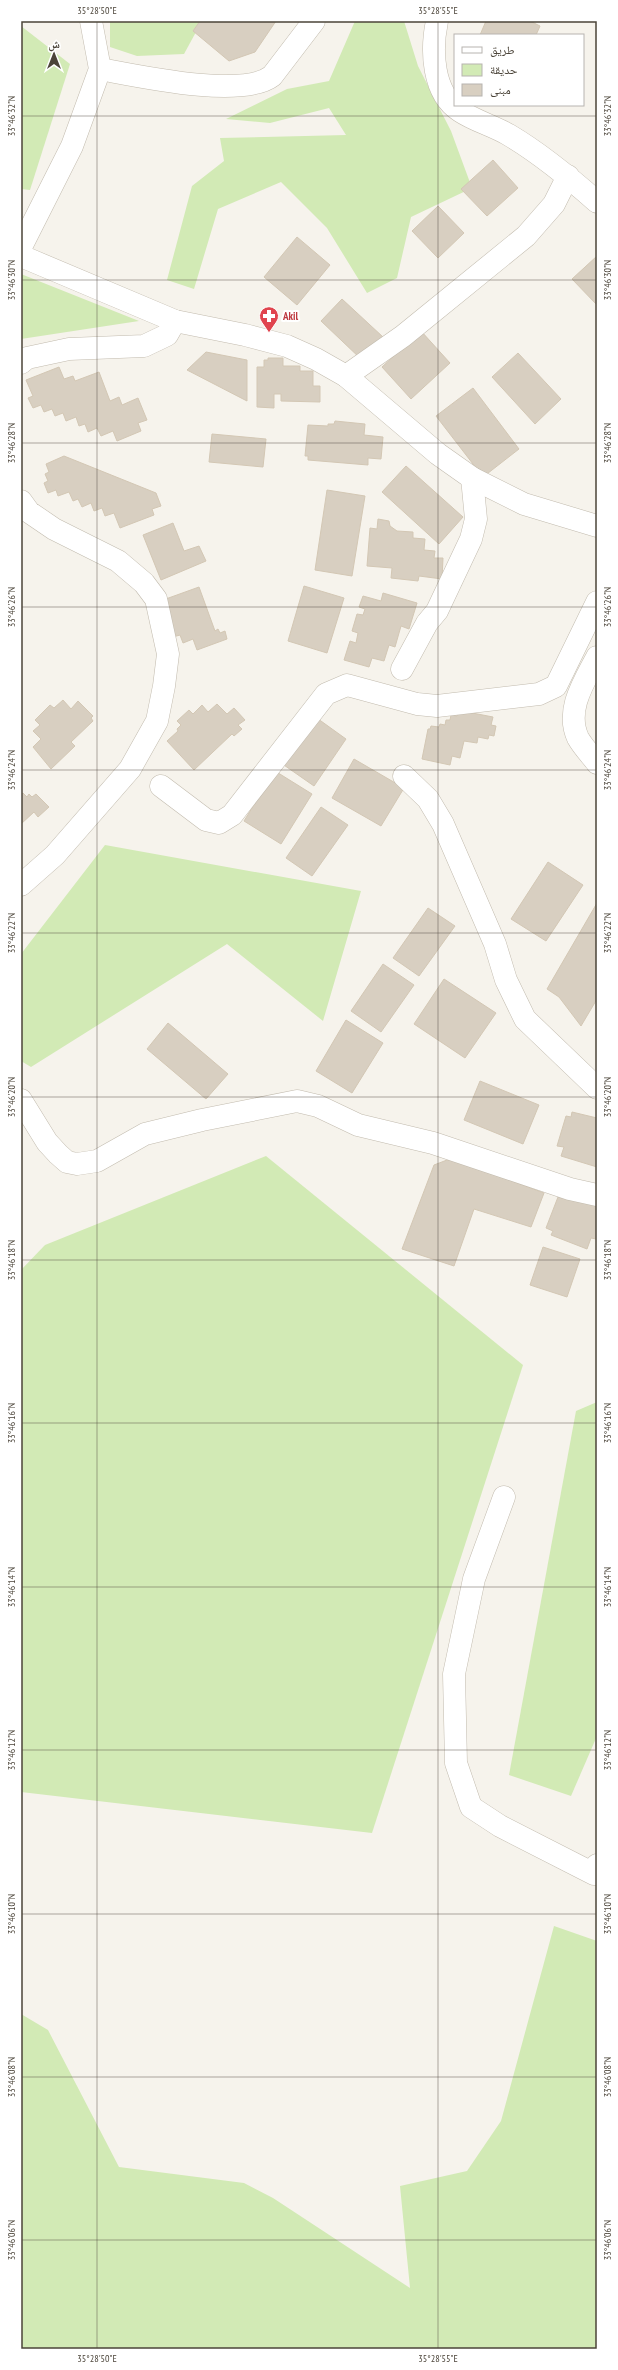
<svg xmlns="http://www.w3.org/2000/svg" width="618" height="2370" font-family="'PT Sans Narrow','Noto Naskh Arabic',sans-serif">
<rect width="100%" height="100%" fill="#f6f3ec"/>
<g fill="#d2eab5">
<path d="M110 21H202L184 54 137 56 110 47Z"/>
<path d="M355 21H404L418 66 451 131 472 188 411 217 397 278 367 293 327 228 281 182 218 209 194 289 167 280 192 186 224 161 220 138 346 135 329 108 270 123 226 119 287 89 329 81Z"/>
<path d="M21 26 70 64 30 190 21 189Z"/>
<path d="M21 274 139 321 21 339Z"/>
<path d="M105 845 361 891 323 1021 227 944 31 1067 21 1061V954Z"/>
<path d="M266 1156 523 1365 372 1833 21 1792V1270L45 1245Z"/>
<path d="M597 1402V1736L571 1796 509 1775 576 1411Z"/>
<path d="M554 1926 597 1941V2349H21V2014L48 2030 119 2167 244 2183 273 2198 410 2288 400 2186 467 2171 501 2121Z"/>
</g>
<g fill="#d8cfc1" stroke="#d3c7b4">
<path d="M200 21H276L255 52 229 61 193 31Z"/>
<path d="M486 21H530L540 26 536 35H480Z"/>
<path d="M493 160 518 188 487 216 461 189Z"/>
<path d="M438 206 464 233 438 258 412 231Z"/>
<path d="M297 237 330 265 297 305 264 277Z"/>
<path d="M597 256V305L572 279Z"/>
<path d="M342 299 383 337 362 360 321 321Z"/>
<path d="M421 331 450 363 411 399 382 367Z"/>
<path d="M206 352 247 360V401L187 370Z"/>
<path d="M518 353 561 399 535 424 492 377Z"/>
<path d="M268 358H283V366H300V371H313V386H320V402L281 401V394H274V408L257 407V367H264V360H268Z"/>
<path d="M59 367 64 379 73 376 75 381 99 372 110 401 119 397 122 405 138 398 147 420 138 423 141 431 117 441 113 431 101 436 97 428 88 432 85 424 79 426 76 417 66 421 63 413 55 416 52 409 44 412 41 405 33 408 28 398 33 396 26 380Z"/>
<path d="M473 388 519 449 483 477 436 416Z"/>
<path d="M335 421 365 424 364 435 383 437 381 459 368 458V465L308 460V456H305L308 425 328 426V424H334Z"/>
<path d="M212 434 266 439 263 467 209 462Z"/>
<path d="M64 456 156 493 161 506 152 509 154 515 120 528 114 513 105 516 102 508 94 511 91 503 82 507 78 499 73 501 69 492 58 496 56 490 48 493 44 483 48 481 45 474 49 472 46 464Z"/>
<path d="M406 466 463 517 439 544 382 492Z"/>
<path d="M327 490 365 496 352 576 315 570Z"/>
<path d="M378 519 389 521 390 526 397 531 413 532V538L425 539 424 550 435 551 434 558H443L442 579 419 576 418 581 391 578 392 568 367 566 370 528 377 529Z"/>
<path d="M173 523 184 551 199 546 206 561 161 580 143 535Z"/>
<path d="M304 586 344 598 327 653 288 641Z"/>
<path d="M199 587 215 631 218 629 220 633 225 631 227 639 197 650 193 639 183 643 180 635 173 637 163 600Z"/>
<path d="M383 593 417 603 409 629 401 626 395 647 389 645 384 661 372 658 369 667 344 660 350 641 356 643 358 633 352 631 357 614 363 615 365 609 359 607 363 596 381 601Z"/>
<path d="M63 700 71 709 78 701 93 716 91 718 93 721 71 742 75 746 51 769 33 747 41 739 33 731 40 725 35 720 50 705 54 708Z"/>
<path d="M217 704 227 714 234 708 245 720 238 725 242 729 234 736 232 734 194 770 167 741 178 731 177 729 181 725 177 721 189 710 193 714 202 705 208 712Z"/>
<path d="M462 711 493 717 491 725 496 726 494 736 489 735 488 739 478 737 477 743 464 741 460 758 452 756 450 765 422 759 428 729H430L431 726 439 727 440 724 445 725 446 720H450L451 715 457 716 458 713Z"/>
<path d="M314 716 346 739 314 786 281 763Z"/>
<path d="M354 759 404 788 381 826 332 798Z"/>
<path d="M275 771 312 794 281 844 244 821Z"/>
<path d="M23 793 27 797 29 794 32 797 36 794 49 807 38 817 34 812 21 824V794Z"/>
<path d="M321 807 348 825 312 876 286 858Z"/>
<path d="M548 862 583 885 546 941 511 919Z"/>
<path d="M597 903V999L581 1026 559 997 547 989Z"/>
<path d="M428 908 455 926 419 976 393 958Z"/>
<path d="M383 964 414 985 381 1032 351 1011Z"/>
<path d="M444 979 496 1013 465 1058 414 1024Z"/>
<path d="M346 1020 383 1043 352 1093 316 1071Z"/>
<path d="M168 1023 228 1074 206 1099 147 1049Z"/>
<path d="M480 1081 539 1105 523 1144 464 1120Z"/>
<path d="M572 1112 597 1118V1167L561 1156 564 1147 557 1146 566 1116 571 1117Z"/>
<path d="M447 1160H455L544 1193 531 1227 474 1209 454 1266 402 1249 434 1165Z"/>
<path d="M564 1194 597 1206V1237L596 1239 591 1238 587 1249 551 1235 553 1231 546 1228 558 1197 562 1198Z"/>
<path d="M543 1247 580 1259 567 1297 530 1285Z"/>
</g>
<g fill="none" stroke-linecap="round" stroke-linejoin="round">
<defs>
<g id="minor">
<path d="M437 21C431 50 432 93 460 111 475 121 494 126 509 135 541 154 570 178 597 202"/>
<path d="M100 69C138 76 242 99 272 76L314 21"/>
<path d="M21 247 72 146 100 69 91 21"/>
<path d="M21 256 175 321 245 335 287 346 316 359 346 376 438 454 472 478 524 504 597 526"/>
<path d="M21 363 27 358 69 349 144 346 167 335 175 321"/>
<path d="M346 376 403 336 526 236 554 204 568 176"/>
<path d="M21 501 29 512 54 529 118 561 144 583 156 599 168 654 164 686 157 721 130 769 55 855 21 885"/>
<path d="M597 657C584 682 565 710 578 738 583 747 591 755 597 763"/>
<path d="M402 669 427 623 437 611 471 539 476 519 472 478"/>
<path d="M404 776 428 799 443 824 495 944 506 980 525 1019 597 1088"/>
<path d="M161 786 206 820 219 823 232 815 326 694 347 685 417 704 437 706 539 694 556 686 597 602"/>
<path d="M21 1100 47 1142 58 1154 67 1162 77 1164 97 1161 145 1134 202 1120 297 1101 318 1106 358 1125 433 1143 570 1189 597 1195"/>
<path d="M504 1497 474 1579 454 1674 456 1763 471 1807 500 1826 594 1874 597 1865"/>
</g>
</defs>
<use href="#minor" stroke="#c2bbae" stroke-width="23"/>
<use href="#minor" stroke="#fff" stroke-width="22"/>
</g>
<path fill="none" stroke="#4b4439" stroke-width="1" stroke-opacity="0.45" d="M97 21V2349M438 21V2349M21 116H597M21 280H597M21 443H597M21 607H597M21 770H597M21 933H597M21 1097H597M21 1260H597M21 1423H597M21 1587H597M21 1750H597M21 1914H597M21 2077H597M21 2240H597"/>
<defs>
<symbol id="pharmacy-pin" viewBox="-11 -11 22 30"><path d="M0 17L-7.5 6A9.5 9.5 0 1 1 7.5 6Z" fill="#e0444e" stroke="#fff"/><path d="M-2-6h4v4h4v4h-4v4h-4v-4h-4v-4h4Z" fill="#fff"/></symbol>
</defs>
<g fill-rule="evenodd">
<use href="#pharmacy-pin" x="258" y="305" width="22" height="30"/>
</g>
<g text-anchor="middle" dominant-baseline="central" stroke-width="4" stroke-linejoin="round" paint-order="stroke">
<g font-size="11" font-weight="bold" fill="#be3a42" stroke="#fff" text-anchor="start">
<text x="283" y="316">Akil</text>
</g>
</g>
<rect width="618" height="2370" fill="none" stroke="#ffffff" stroke-width="44"/>
<rect x="454" y="34" width="130" height="72" fill="#ffffff" stroke="#b7b4b0"/>
<rect x="462" y="47" width="20" height="6" fill="#ffffff" stroke="#b7b4b0"/>
<text x="490" y="54" font-size="12" fill="#4b4439">طريق</text>
<rect x="462" y="64" width="20" height="12" fill="#d2eab5" stroke="#b7b4b0"/>
<text x="490" y="74" font-size="12" fill="#4b4439">حديقة</text>
<rect x="462" y="84" width="20" height="12" fill="#d8cfc1" stroke="#b7b4b0"/>
<text x="490" y="94" font-size="12" fill="#4b4439">مبنى</text>
<g transform="translate(54 54)" stroke="#ffffff" stroke-width="3" paint-order="stroke">
<path d="M0-3L7 15L0 10L-7 15Z" fill="#4b4439"/>
<text y="-6" font-size="11" font-weight="bold" text-anchor="middle" fill="#4b4439">ش</text>
</g>
<rect x="22" y="22" width="574" height="2326" fill="none" stroke="#4b4439" stroke-width="1.5"/>
<g font-size="10" text-anchor="middle" fill="#4b4439">
<text x="97" y="14">35°28'50"E</text>
<text x="438" y="14">35°28'55"E</text>
<text transform="translate(11 116) rotate(-90)" y="4">33°46'32"N</text>
<text transform="translate(607 116) rotate(-90)" y="4">33°46'32"N</text>
<text transform="translate(11 280) rotate(-90)" y="4">33°46'30"N</text>
<text transform="translate(607 280) rotate(-90)" y="4">33°46'30"N</text>
<text transform="translate(11 443) rotate(-90)" y="4">33°46'28"N</text>
<text transform="translate(607 443) rotate(-90)" y="4">33°46'28"N</text>
<text transform="translate(11 607) rotate(-90)" y="4">33°46'26"N</text>
<text transform="translate(607 607) rotate(-90)" y="4">33°46'26"N</text>
<text transform="translate(11 770) rotate(-90)" y="4">33°46'24"N</text>
<text transform="translate(607 770) rotate(-90)" y="4">33°46'24"N</text>
<text transform="translate(11 933) rotate(-90)" y="4">33°46'22"N</text>
<text transform="translate(607 933) rotate(-90)" y="4">33°46'22"N</text>
<text transform="translate(11 1097) rotate(-90)" y="4">33°46'20"N</text>
<text transform="translate(607 1097) rotate(-90)" y="4">33°46'20"N</text>
<text transform="translate(11 1260) rotate(-90)" y="4">33°46'18"N</text>
<text transform="translate(607 1260) rotate(-90)" y="4">33°46'18"N</text>
<text transform="translate(11 1423) rotate(-90)" y="4">33°46'16"N</text>
<text transform="translate(607 1423) rotate(-90)" y="4">33°46'16"N</text>
<text transform="translate(11 1587) rotate(-90)" y="4">33°46'14"N</text>
<text transform="translate(607 1587) rotate(-90)" y="4">33°46'14"N</text>
<text transform="translate(11 1750) rotate(-90)" y="4">33°46'12"N</text>
<text transform="translate(607 1750) rotate(-90)" y="4">33°46'12"N</text>
<text transform="translate(11 1914) rotate(-90)" y="4">33°46'10"N</text>
<text transform="translate(607 1914) rotate(-90)" y="4">33°46'10"N</text>
<text transform="translate(11 2077) rotate(-90)" y="4">33°46'08"N</text>
<text transform="translate(607 2077) rotate(-90)" y="4">33°46'08"N</text>
<text transform="translate(11 2240) rotate(-90)" y="4">33°46'06"N</text>
<text transform="translate(607 2240) rotate(-90)" y="4">33°46'06"N</text>
<text x="97" y="2362">35°28'50"E</text>
<text x="438" y="2362">35°28'55"E</text>
</g>
</svg>
